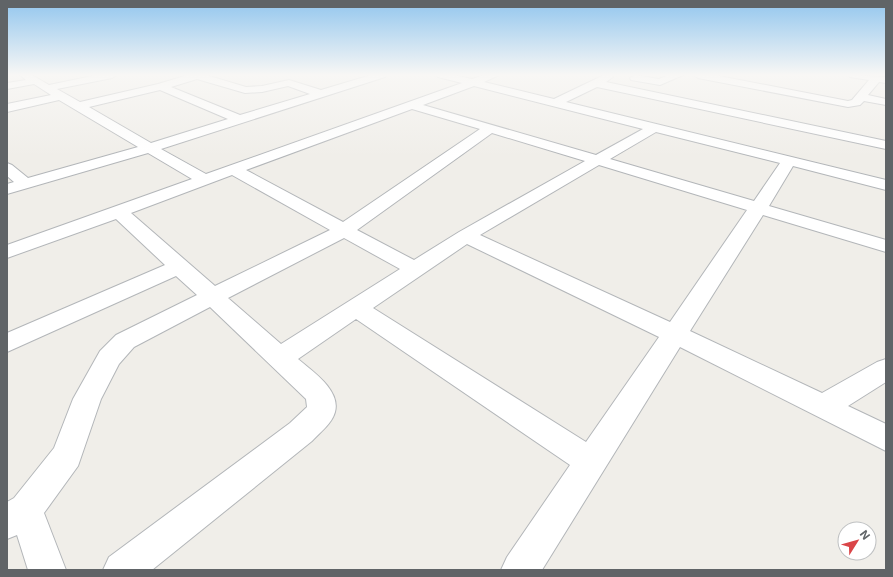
<svg xmlns="http://www.w3.org/2000/svg" width="893" height="577" font-family="Inter,sans-serif">
<rect width="100%" height="100%" fill="#f0eee9"/>
<g fill="none" stroke-linecap="round" stroke-linejoin="round">
<defs>
<g id="street">
<path d="M20 75H32L49 85 97 75H117L112 78 57 89 80 102 158 84 188 75H206L246 87 262 86 289 80 321 90 371 75H386L385 77 161 149 206 174 462 83 438 77 437 75H454L472 79 484 75H499L484 82 554 99 604 75H612L613 77 606 82 886 141V149L597 87 566 102 886 180V190L793 166 769 206 886 240V252L763 215 690 331 822 393 877 362 886 359V382L848 406 886 424V451L680 347 542 570H501L507 557 570 465 356 319 298 359C312 371 341 390 335 412 332 424 319 433 312 441L152 570H103L109 557 290 423 307 407 306 399 210 307 134 347 119 364 101 399 78 466 44 513 66 570H28L17 535 7 539V502L14 498 54 448 73 399 100 351 116 335 197 295 176 276 7 352V333L165 265 116 219 7 258V245L192 179 148 153 7 194V184L14 182 7 176V163L12 165 28 178 138 147 59 100 7 112V104L51 95 34 84 7 89V83L26 80ZM197 79 245 93 262 92 288 86 310 94 240 115 171 87ZM474 86 643 129 596 155 423 105ZM160 90 228 119 151 143 89 107ZM412 109 480 129 343 222 246 170ZM656 132 780 163 754 201 610 159ZM492 133 585 161 459 232 414 260 357 230ZM599 165 747 210 670 322 480 235ZM232 175 330 230 215 286 131 213ZM344 238 400 269 281 344 228 298ZM467 244 659 337 586 442 373 308Z"/>
<path d="M635 75 659 79 669 75H683L660 85 631 80 630 78Z"/>
<path d="M693 75H714L848 101 852 100 869 80 850 77 849 75 886 77V83L879 82 868 95 886 99V105L864 101 860 105 848 107 698 78Z"/>
</g>
</defs>
<use href="#street" stroke="#b3b6b9" stroke-width="2"/>
<use href="#street" fill="#fff" fill-rule="evenodd"/>
</g>
<linearGradient id="sky" x2="0" y2="1"><stop stop-color="#92c6ee"/><stop offset="0.48" stop-color="#f8f7f5"/><stop offset="1" stop-color="#f8f7f5" stop-opacity="0"/></linearGradient>
<rect width="893" height="156" fill="url(#sky)"/>
<rect width="893" height="577" fill="none" stroke="#606467" stroke-width="16"/>
<g transform="translate(857 541) rotate(53)"><circle r="19" fill="#ffffff" stroke="#bfc1c2"/>
<path d="M0-3L7 15L0 10L-7 15Z" fill="#da4548"/>
<text y="-6" font-size="11" font-weight="bold" text-anchor="middle" fill="#606467">N</text>
</g>
</svg>
